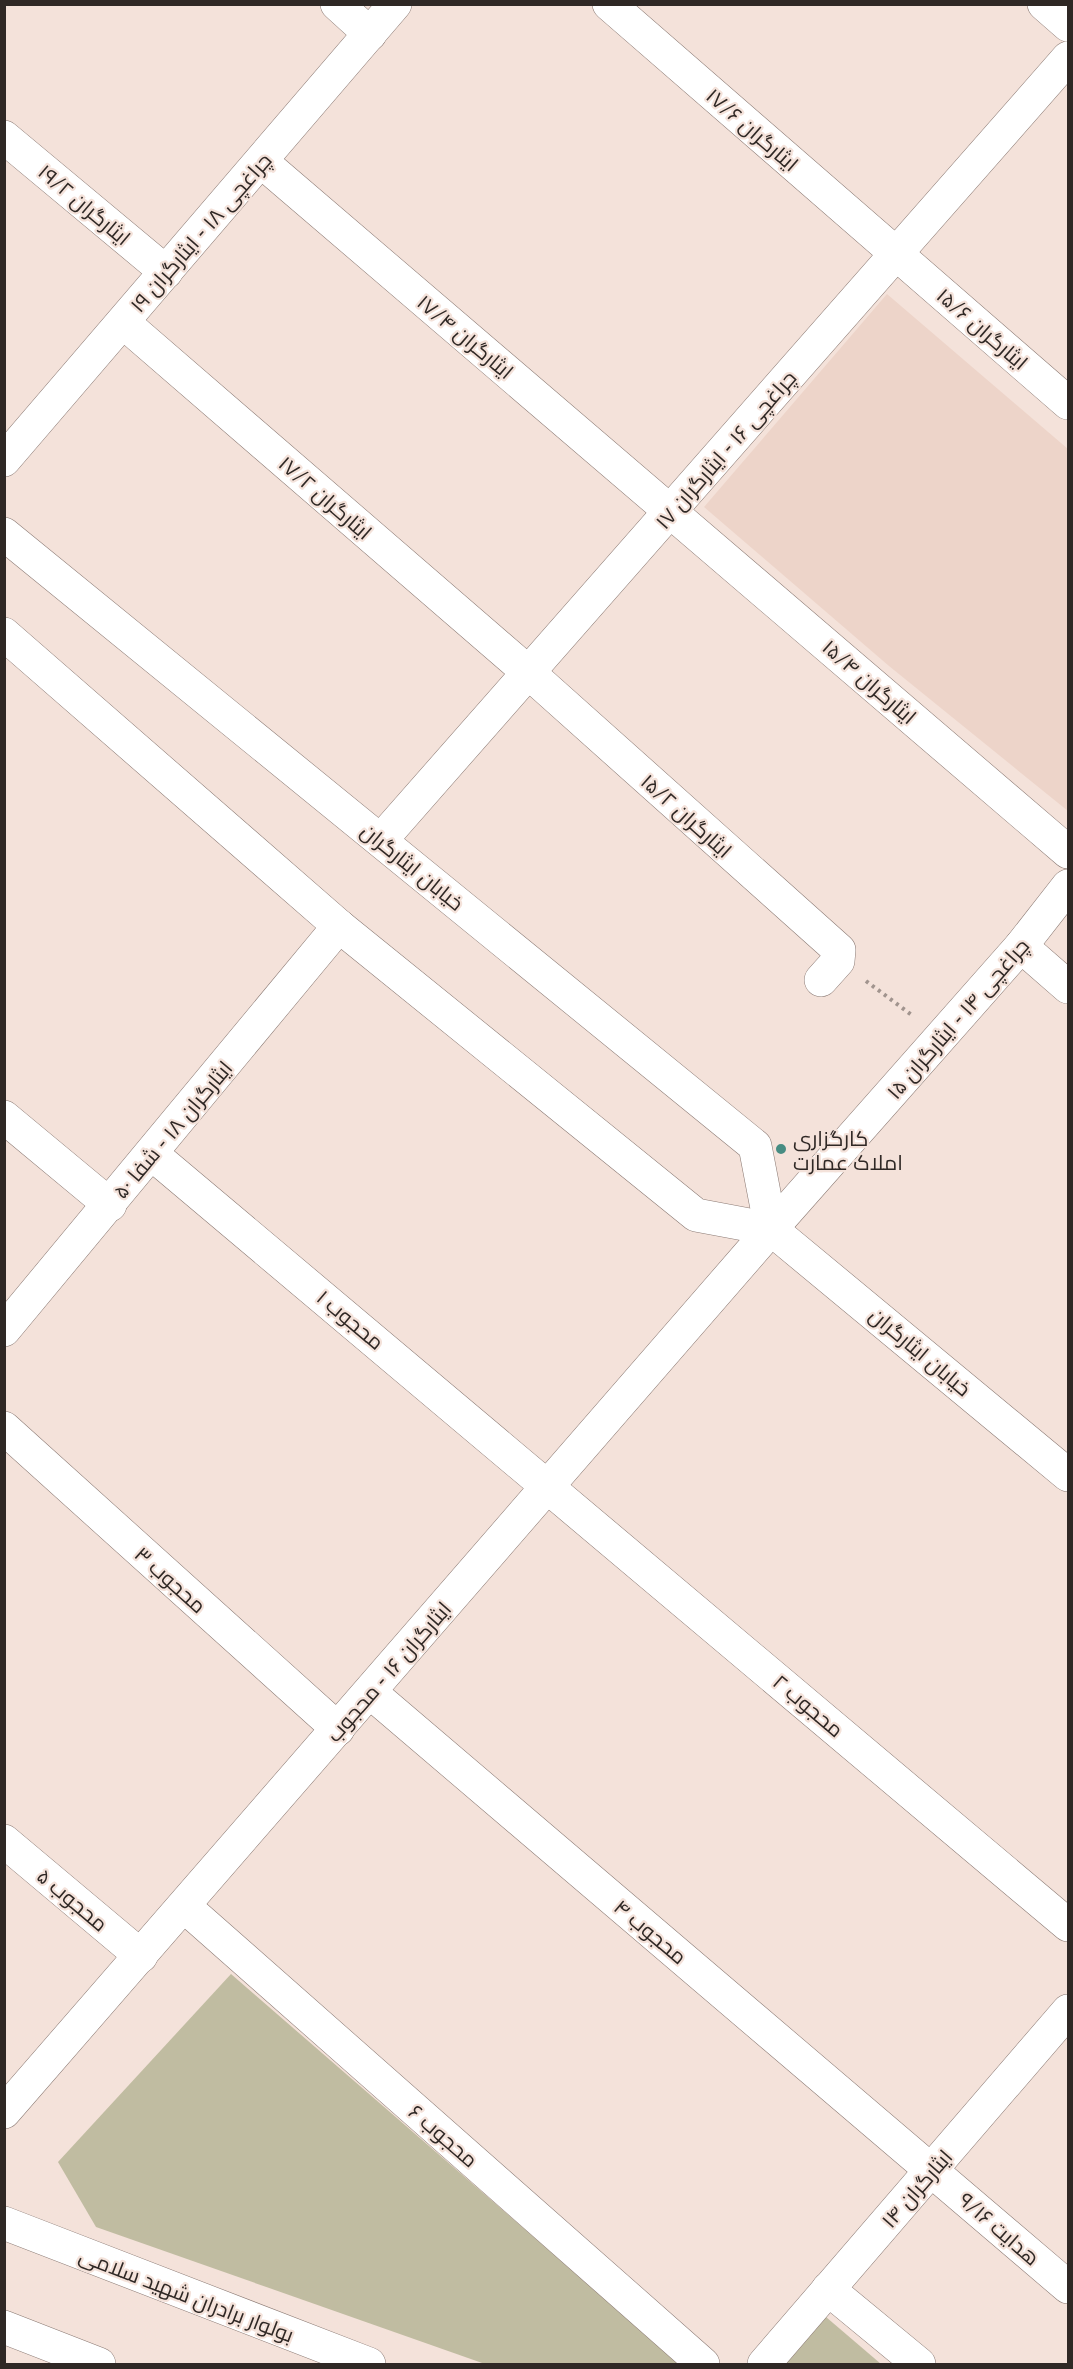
<svg xmlns="http://www.w3.org/2000/svg" width="1073" height="2369" font-family="Lato,Cairo,sans-serif">
<rect width="100%" height="100%" fill="#f4e2da"/>
<path fill="#edd4c9" d="M887 294 1068 449V811L889 666 704 507Z"/>
<g fill="#c0bca1">
<path d="M231 1974 680 2364H485L96 2227 58 2162Z"/>
<path d="M826 2317 881 2364H780Z"/>
</g>
<g fill="none" stroke-linecap="round" stroke-linejoin="round">
<defs>
<g id="minor">
<path d="M337 4 370 34"/>
<path d="M609 4 1068 403"/>
<path d="M1044 4 1068 25"/>
<path d="M4 137 166 272"/>
<path d="M261 161 1068 852"/>
<path d="M123 322 528 672 839 950 838 961 821 980"/>
<path d="M4 460 395 4"/>
<path d="M4 534 755 1146 771 1229"/>
<path d="M4 634 339 926 696 1215 771 1229 1068 1475"/>
<path d="M381 840 1068 58"/>
<path d="M1021 946 1068 987"/>
<path d="M4 1117 110 1205"/>
<path d="M152 1154 1068 1925"/>
<path d="M4 1330 339 926"/>
<path d="M4 1428 338 1729"/>
<path d="M370 1692 1068 2287"/>
<path d="M4 1841 141 1956"/>
<path d="M184 1906 703 2364"/>
<path d="M4 2112 771 1229 1021 946 1068 886"/>
<path d="M4 2223 369 2364"/>
<path d="M828 2289 919 2364"/>
<path d="M4 2327 99 2364"/>
<path d="M764 2364 1068 2011"/>
</g>
</defs>
<use href="#minor" stroke="#8b7a74" stroke-width="34"/>
<path stroke="#a1948e" stroke-width="4" stroke-dasharray="3 4.5" stroke-linecap="butt" d="M866 981 913 1016"/>
<use href="#minor" stroke="#fff" stroke-width="33"/>
</g>
<circle fill="#478c82" stroke="#f4e2da" stroke-width="2" cx="781" cy="1149" r="6"/>
<g text-anchor="middle" dominant-baseline="central" stroke-width="4.5" stroke-linejoin="round" paint-order="stroke">
<g font-size="21" fill="#2f2825" stroke="#f4e2da">
<text transform="translate(753 129) rotate(41)">ایثارگران ۱۷/۶</text>
<text transform="translate(85 204) rotate(40)">ایثارگران ۱۹/۲</text>
<text transform="translate(200 232) rotate(-49)">چراغچی ۱۸ - ایثارگران ۱۹</text>
<text transform="translate(983 328) rotate(41)">ایثارگران ۱۵/۶</text>
<text transform="translate(466 336) rotate(40)">ایثارگران ۱۷/۴</text>
<text transform="translate(725 449) rotate(-49)">چراغچی ۱۶ - ایثارگران ۱۷</text>
<text transform="translate(326 497) rotate(41)">ایثارگران ۱۷/۲</text>
<text transform="translate(870 681) rotate(41)">ایثارگران ۱۵/۴</text>
<text transform="translate(687 815) rotate(42)">ایثارگران ۱۵/۲</text>
<text transform="translate(413 866) rotate(39)">خیابان ایثارگران</text>
<text transform="translate(957 1018) rotate(-49)">چراغچی ۱۴ - ایثارگران ۱۵</text>
<text transform="translate(172 1129) rotate(-50)">ایثارگران ۱۸ - شفا ۵۰</text>
<text transform="translate(351 1319) rotate(40)">محجوب ۱</text>
<text transform="translate(921 1351) rotate(40)">خیابان ایثارگران</text>
<text transform="translate(171 1579) rotate(42)">محجوب ۳</text>
<text transform="translate(388 1671) rotate(-49)">ایثارگران ۱۶ - محجوب</text>
<text transform="translate(809 1705) rotate(40)">محجوب ۲</text>
<text transform="translate(73 1899) rotate(40)">محجوب ۵</text>
<text transform="translate(651 1931) rotate(40)">محجوب ۴</text>
<text transform="translate(444 2135) rotate(41)">محجوب ۶</text>
<text transform="translate(916 2188) rotate(-49)">ایثارگران ۱۴</text>
<text transform="translate(1000 2228) rotate(41)">هدایت ۹/۱۶</text>
<text transform="translate(187 2294) rotate(21)">بولوار برادران شهید سلامی</text>
</g>
<g font-size="21" fill="#2f2825" stroke="#f4e2da" text-anchor="start">
<text x="793" y="1137">کارگزاری<tspan x="793" dy="24">املاک عمارت</tspan></text>
</g>
</g>
<rect width="1073" height="2369" fill="none" stroke="#2f2825" stroke-width="12"/>
</svg>
